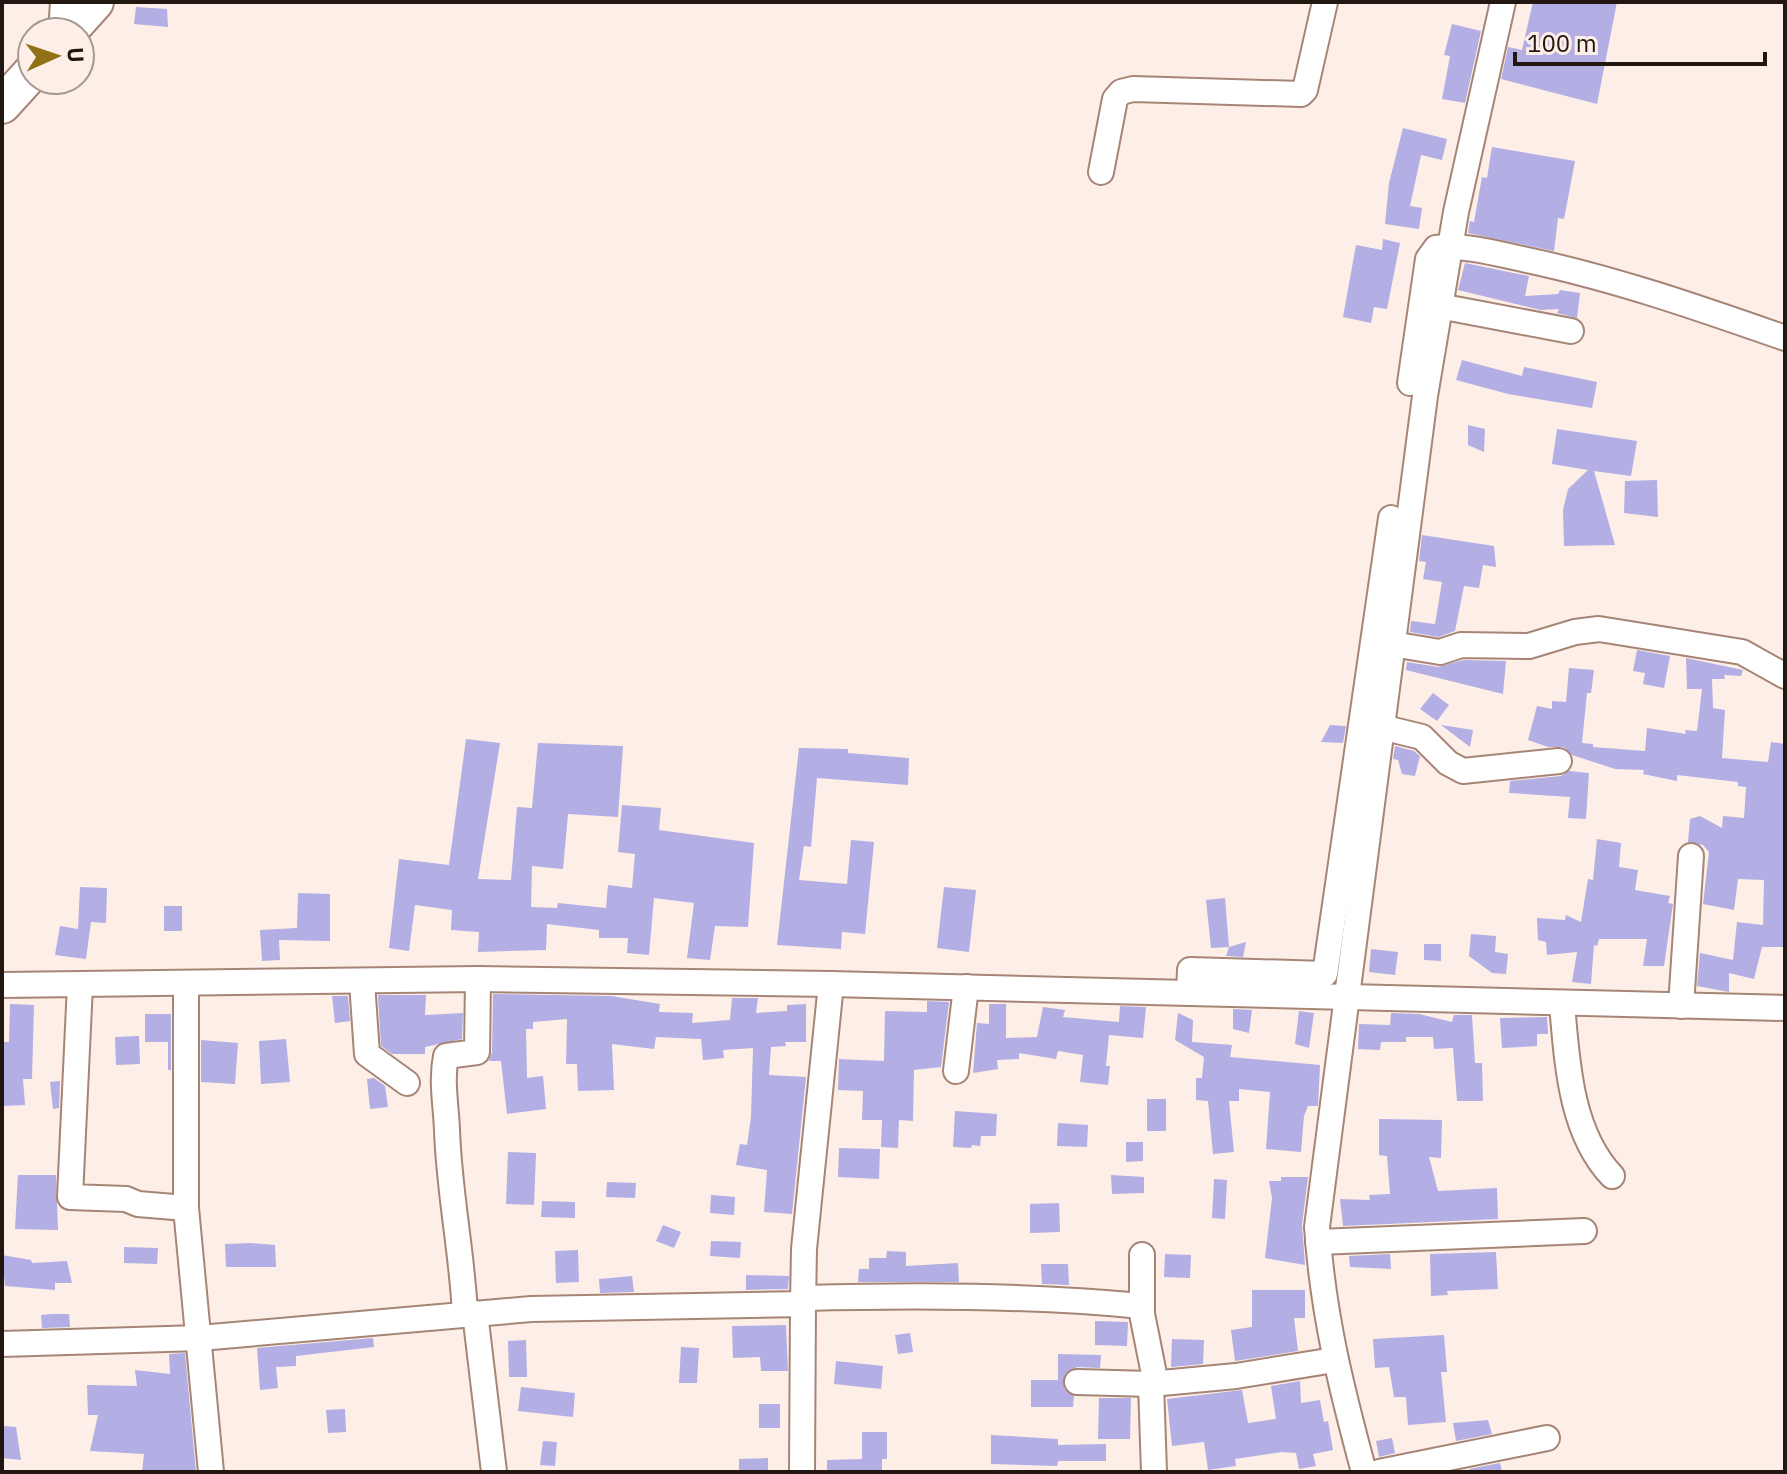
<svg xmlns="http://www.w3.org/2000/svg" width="1787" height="1474" font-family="'IBM Plex Sans',sans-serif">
<rect width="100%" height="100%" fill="#fdefe8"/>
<g fill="#b3aee3">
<path d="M1533 2H1617L1597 104 1501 79 1508 47 1522 50Z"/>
<path d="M136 7 167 9 168 27 134 24Z"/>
<path d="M1452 24 1481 31 1465 103 1442 99 1450 56 1444 55Z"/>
<path d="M1403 128 1447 139 1442 160 1421 155 1410 206 1422 208 1419 229 1385 224 1389 183Z"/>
<path d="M1492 147 1575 161 1564 219 1558 218 1554 251 1468 233 1470 221 1474 222 1482 177 1487 178Z"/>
<path d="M1383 239 1400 243 1387 309 1374 307 1371 323 1343 317 1356 245 1382 250Z"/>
<path d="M1465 263 1529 276 1525 296 1558 294 1560 290 1580 293 1577 318 1557 313 1559 309 1541 310 1458 290Z"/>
<path d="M1462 360 1522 376 1524 367 1597 382 1592 408 1508 394 1456 380Z"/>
<path d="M1468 425 1485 429 1484 452 1468 445Z"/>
<path d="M1557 429 1637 441 1631 476 1594 471 1615 545 1564 546 1563 510 1568 489 1588 470 1552 464Z"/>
<path d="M1657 480 1658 517 1624 513 1625 481Z"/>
<path d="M1422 535 1494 546 1496 567 1483 565 1479 588 1464 586 1455 631 1439 637 1410 632 1411 621 1435 624 1442 582 1423 579 1426 562 1419 561Z"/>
<path d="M1637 650 1670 656 1664 688 1643 684 1645 673 1633 671Z"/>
<path d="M1686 658 1743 670 1741 676 1724 675 1725 679H1712L1713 708 1725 710 1722 758 1768 762 1771 742 1785 744V947H1762L1754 979 1729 973V992L1697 986 1700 953 1733 960 1737 922 1763 925 1764 880 1738 879 1734 910 1703 904 1709 852 1703 845 1688 842 1690 819 1700 816 1722 828 1723 816 1744 818 1746 787 1738 786V782L1677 775V781L1643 774 1644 770 1615 769 1572 755 1564 747H1548L1528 740 1537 706 1552 709V701L1566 702 1569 668 1594 670 1591 693H1587L1582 743 1593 744V747L1645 751 1647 728 1686 734 1685 730 1697 731 1702 689H1687Z"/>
<path d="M1463 660 1506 661 1503 694 1406 670 1407 662 1438 667Z"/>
<path d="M1433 693 1449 705 1437 721 1420 709Z"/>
<path d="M1330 725 1346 726 1343 743 1321 742Z"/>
<path d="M1441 725 1473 730 1470 747Z"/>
<path d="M466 739 500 743 478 879 511 880 517 807 532 808 538 743 623 746 618 817 568 814 563 869 532 866 531 907 557 908 558 903 606 908 608 885 632 888 635 854 618 852 622 805 661 808 659 830 754 843 748 927 715 926 710 960 687 958 694 903 654 898 649 955 627 953 628 938H599V930L547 924 546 950 478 952 479 932 451 930 452 910 415 905 409 951 389 948 399 859 449 865Z"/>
<path d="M1395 746 1414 751 1420 756 1415 776 1402 774 1398 760 1393 759Z"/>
<path d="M799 748 848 749V753L909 758 908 785 817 778 811 847 804 846 799 880 847 884 851 840 874 842 865 934 842 932 841 949 777 945Z"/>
<path d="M1569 771 1589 773 1586 819 1568 818 1570 797 1509 793 1510 781 1561 776Z"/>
<path d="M1597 839 1621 843 1619 867 1638 870 1635 890 1670 896 1668 903 1673 904 1664 966H1643L1647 939H1599L1597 946 1594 945 1591 984 1572 982 1577 952 1547 955 1546 942 1538 940 1537 918 1565 920 1566 915 1581 922 1588 879 1593 880Z"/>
<path d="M80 887 107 888 106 923 91 922 86 959 55 955 60 926 78 929Z"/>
<path d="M944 887 976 890 969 952 937 948Z"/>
<path d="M298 893 330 894V941L279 940 280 960 262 961 260 930 297 928Z"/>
<path d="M1225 898 1229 947 1211 948 1206 900Z"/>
<rect x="164" y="906" width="18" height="25"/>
<path d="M1471 934 1496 936 1495 952 1508 954 1506 974 1492 973 1469 956Z"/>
<path d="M1246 942 1243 957 1226 956 1229 947Z"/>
<path d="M1424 944H1441V961L1424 960Z"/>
<path d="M1371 949 1398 952 1395 975 1369 972Z"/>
<path d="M493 994 611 996 660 1004 659 1012 693 1013 692 1023 730 1020 732 998H758L756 1013 787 1011V1005L806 1004V1042H785L786 1046 771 1047 769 1075 806 1077 792 1214 764 1212 767 1170 736 1165 740 1144 747 1145 751 1117 753 1048 723 1050 724 1058 703 1060 701 1039 656 1037 654 1049 612 1044 614 1090 578 1091 577 1064H566L567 1019 533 1022V1029H526L527 1078 543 1076 546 1109 507 1114 501 1061H489L492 1052Z"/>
<path d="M378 995H426L425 1015 463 1013 462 1039 425 1047V1054H392L381 1046Z"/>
<path d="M332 996H348L350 1021 335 1023Z"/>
<path d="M927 1001 949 1002 941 1067 914 1070 913 1121 899 1120 898 1148 881 1147 882 1120H862L863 1091 838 1090 839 1059 884 1061 885 1011 927 1012Z"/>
<path d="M10 1004 34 1005 32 1079H23L25 1105 2 1106V1042H9Z"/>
<path d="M989 1004H1006V1038L1037 1037 1043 1007 1065 1010 1063 1017 1119 1022 1120 1006 1146 1007 1143 1038 1109 1035 1106 1066H1110L1108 1085 1080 1082 1083 1055 1058 1051 1056 1059 1019 1053V1059L997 1060 998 1069 973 1073 977 1023 989 1024Z"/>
<path d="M1233 1009 1252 1010 1249 1033 1233 1029Z"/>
<path d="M1299 1011 1314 1013 1309 1048 1295 1044Z"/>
<path d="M1178 1013 1193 1020 1192 1042 1232 1045 1230 1057 1320 1065 1318 1106H1308L1304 1116 1301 1152 1266 1149 1270 1092 1239 1089V1101H1229L1234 1152 1213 1154 1208 1101 1196 1100V1078H1202L1204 1057 1175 1040Z"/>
<path d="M1391 1013 1419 1014 1452 1022 1454 1015H1472L1475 1063H1482L1483 1101H1457L1453 1048 1434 1049 1433 1037H1406V1042H1381L1380 1050 1358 1049 1359 1024 1390 1025Z"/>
<path d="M145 1014H171V1070H168V1042H145Z"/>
<path d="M1547 1017 1548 1034H1537V1046L1502 1048 1500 1018Z"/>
<path d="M139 1036 140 1064 116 1065 115 1037Z"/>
<path d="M286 1039 290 1082 261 1084 259 1041Z"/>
<path d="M201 1040 238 1043 235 1084 201 1082Z"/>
<path d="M374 1078 385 1086 388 1107 370 1109 367 1079Z"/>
<path d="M60 1081 59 1108 53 1109 50 1082Z"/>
<rect x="1147" y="1099" width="19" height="32"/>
<path d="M955 1111 997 1114 996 1136H981L980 1146 972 1145 971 1148 953 1147Z"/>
<path d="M1379 1119 1442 1120 1441 1158 1429 1157 1438 1191 1497 1188 1498 1219 1343 1226 1340 1199 1370 1200 1369 1195 1390 1194 1387 1156 1379 1155Z"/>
<path d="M1058 1123 1088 1125 1087 1147 1057 1146Z"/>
<path d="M1126 1142H1143V1161L1126 1162Z"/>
<path d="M839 1148 880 1149 879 1179 838 1177Z"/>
<path d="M508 1152 536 1153 534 1205 506 1204Z"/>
<path d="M18 1175H56L58 1230 15 1229Z"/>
<path d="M1111 1175 1144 1177V1193L1112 1194Z"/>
<path d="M1281 1177H1308L1302 1225 1305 1265 1265 1258 1272 1198 1269 1181H1281Z"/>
<path d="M1214 1179 1227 1180 1225 1219 1212 1218Z"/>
<path d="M607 1182 636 1183 635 1198 606 1197Z"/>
<path d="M711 1195 735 1197 734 1215 710 1213Z"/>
<path d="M542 1201 575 1202V1218L541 1217Z"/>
<path d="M1059 1203 1060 1232 1030 1233V1204Z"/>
<path d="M663 1225 681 1232 674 1248 656 1241Z"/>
<path d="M711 1241 741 1242 740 1258 710 1256Z"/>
<path d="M251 1243 275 1245 276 1267H226L225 1244Z"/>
<path d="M124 1247 158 1248 157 1264 124 1263Z"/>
<path d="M578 1250 579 1282 556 1283 555 1251Z"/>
<path d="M887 1251 906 1252V1266L958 1263 959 1282H858L859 1269H869V1258H886Z"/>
<path d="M1496 1252 1498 1289 1447 1291 1448 1295 1431 1296 1430 1254Z"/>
<path d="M1165 1254 1191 1255 1190 1278 1164 1277Z"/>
<path d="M1390 1254 1391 1269 1350 1267 1349 1256Z"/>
<path d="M2 1255 31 1260 32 1263 67 1261 72 1283H55V1290L5 1286Z"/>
<path d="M1041 1264H1068L1069 1285 1042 1284Z"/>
<path d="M746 1275 789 1276 788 1289 746 1290Z"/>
<path d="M632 1276 634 1292 600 1293 599 1279Z"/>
<path d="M1252 1290H1305V1318H1294L1298 1351 1235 1361 1231 1330 1252 1327Z"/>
<path d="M52 1314H69L70 1327 42 1328 41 1315Z"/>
<path d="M1095 1321 1128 1322 1127 1346 1095 1345Z"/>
<path d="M786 1325 788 1371H761L760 1357 733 1358 732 1326Z"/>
<path d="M910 1333 913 1352 898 1354 895 1335Z"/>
<path d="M1444 1335 1447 1372H1441L1446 1422 1408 1425 1406 1397H1394L1389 1367 1375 1368 1373 1339Z"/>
<path d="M373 1338 374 1347 296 1356V1366L276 1367 278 1388 260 1390 257 1348Z"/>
<path d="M1172 1339 1204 1340 1203 1364 1171 1367Z"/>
<path d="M526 1340 527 1377H509L508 1341Z"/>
<path d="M681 1347 699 1348 697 1383H679Z"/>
<path d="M185 1353 196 1472H142L144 1454 90 1451 98 1415H88L87 1385 137 1386 135 1370 170 1374 169 1354Z"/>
<path d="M1058 1354 1101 1355 1100 1368 1077 1367 1065 1374 1064 1388 1074 1396 1073 1407H1031V1380H1058Z"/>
<path d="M836 1361 883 1366 881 1389 834 1384Z"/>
<path d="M1300 1381 1301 1403 1320 1400 1324 1422 1328 1421 1333 1450 1313 1454 1316 1466 1299 1469 1296 1453 1282 1452 1235 1459 1236 1466 1208 1470 1204 1442 1172 1446 1167 1399 1242 1390 1248 1423 1276 1419 1271 1386Z"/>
<path d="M521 1387 575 1393 573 1417 518 1411Z"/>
<path d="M1099 1398H1131L1130 1439H1098Z"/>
<rect x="759" y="1404" width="21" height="24"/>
<path d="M345 1409 346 1432 328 1433 326 1410Z"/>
<path d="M1488 1420 1492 1434 1456 1441 1453 1423Z"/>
<path d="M2 1426 16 1427 21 1460 2 1458Z"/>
<path d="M862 1432H887V1459H882V1472H827V1460L862 1459Z"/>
<path d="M991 1435 1058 1439V1445L1106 1444V1461H1058L1057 1466 991 1464Z"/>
<path d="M1392 1438 1395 1453 1379 1457 1376 1441Z"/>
<path d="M543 1441 557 1442 555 1466 540 1465Z"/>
<path d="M768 1458V1472H739V1459Z"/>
<path d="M1500 1463 1502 1472H1470L1469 1469Z"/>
</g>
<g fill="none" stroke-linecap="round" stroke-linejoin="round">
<defs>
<g id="minor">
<path d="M61 32 63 2"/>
<path d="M1101 172 1115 99 1121 92 1133 89 1301 94 1305 90 1325 2"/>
<path d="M1439 306 1571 331"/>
<path d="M1410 383 1428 259 1436 248C1466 244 1498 254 1527 260 1616 279 1699 308 1785 338"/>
<path d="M1380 642 1440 652 1461 645 1529 646 1575 632 1599 629 1742 652 1785 676"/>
<path d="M1369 724 1422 737 1448 763 1463 771 1559 761"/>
<path d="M362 982 367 1054 407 1083"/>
<path d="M186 984V1208L211 1472"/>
<path d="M2 985 478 979 831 984 1785 1008"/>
<path d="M80 985 70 1197 126 1199 138 1204 186 1208"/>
<path d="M1189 993 1190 970 1325 974 1391 518"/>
<path d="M1562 1004C1567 1061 1570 1132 1612 1176"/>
<path d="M1681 1006 1691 856"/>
<path d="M956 1071 966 987"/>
<path d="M1318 1242 1584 1231"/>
<path d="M1142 1255V1314L1156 1384"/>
<path d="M804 1298C916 1295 1029 1295 1142 1306"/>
<path d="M475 1313 494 1472"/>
<path d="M465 1314C462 1252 449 1192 447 1130 446 1105 441 1081 446 1056L477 1052 478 979"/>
<path d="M2 1344 200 1338 531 1309 803 1304 804 1249 831 984"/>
<path d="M1077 1382 1151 1384 1236 1376 1334 1360"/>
<path d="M1151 1384 1154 1472"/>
<path d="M802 1472 803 1304"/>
<path d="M1364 1472C1341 1387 1323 1315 1317 1227L1425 396 1456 212 1503 2"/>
<path d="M1379 1472 1547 1438"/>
</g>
<g id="highway">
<path d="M68 32 95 2"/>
<path d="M2 105 32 72"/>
</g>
</defs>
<use href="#minor" stroke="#a68576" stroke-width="28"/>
<use href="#highway" stroke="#a68576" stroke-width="40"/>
<use href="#minor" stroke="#fff" stroke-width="24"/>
<use href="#highway" stroke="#fff" stroke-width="36"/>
</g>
<rect width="1787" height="1474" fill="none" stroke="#221610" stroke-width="8"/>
<g transform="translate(56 56) rotate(87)"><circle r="38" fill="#fdefe8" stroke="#a59892" stroke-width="2"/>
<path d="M0-6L14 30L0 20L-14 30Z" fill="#917117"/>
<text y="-12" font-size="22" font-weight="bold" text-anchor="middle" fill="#221610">U</text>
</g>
<path d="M1515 52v12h250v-12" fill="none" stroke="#221610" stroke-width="4"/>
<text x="1527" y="52" font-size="24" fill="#221610" stroke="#fdefe8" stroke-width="6" paint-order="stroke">100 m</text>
</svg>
